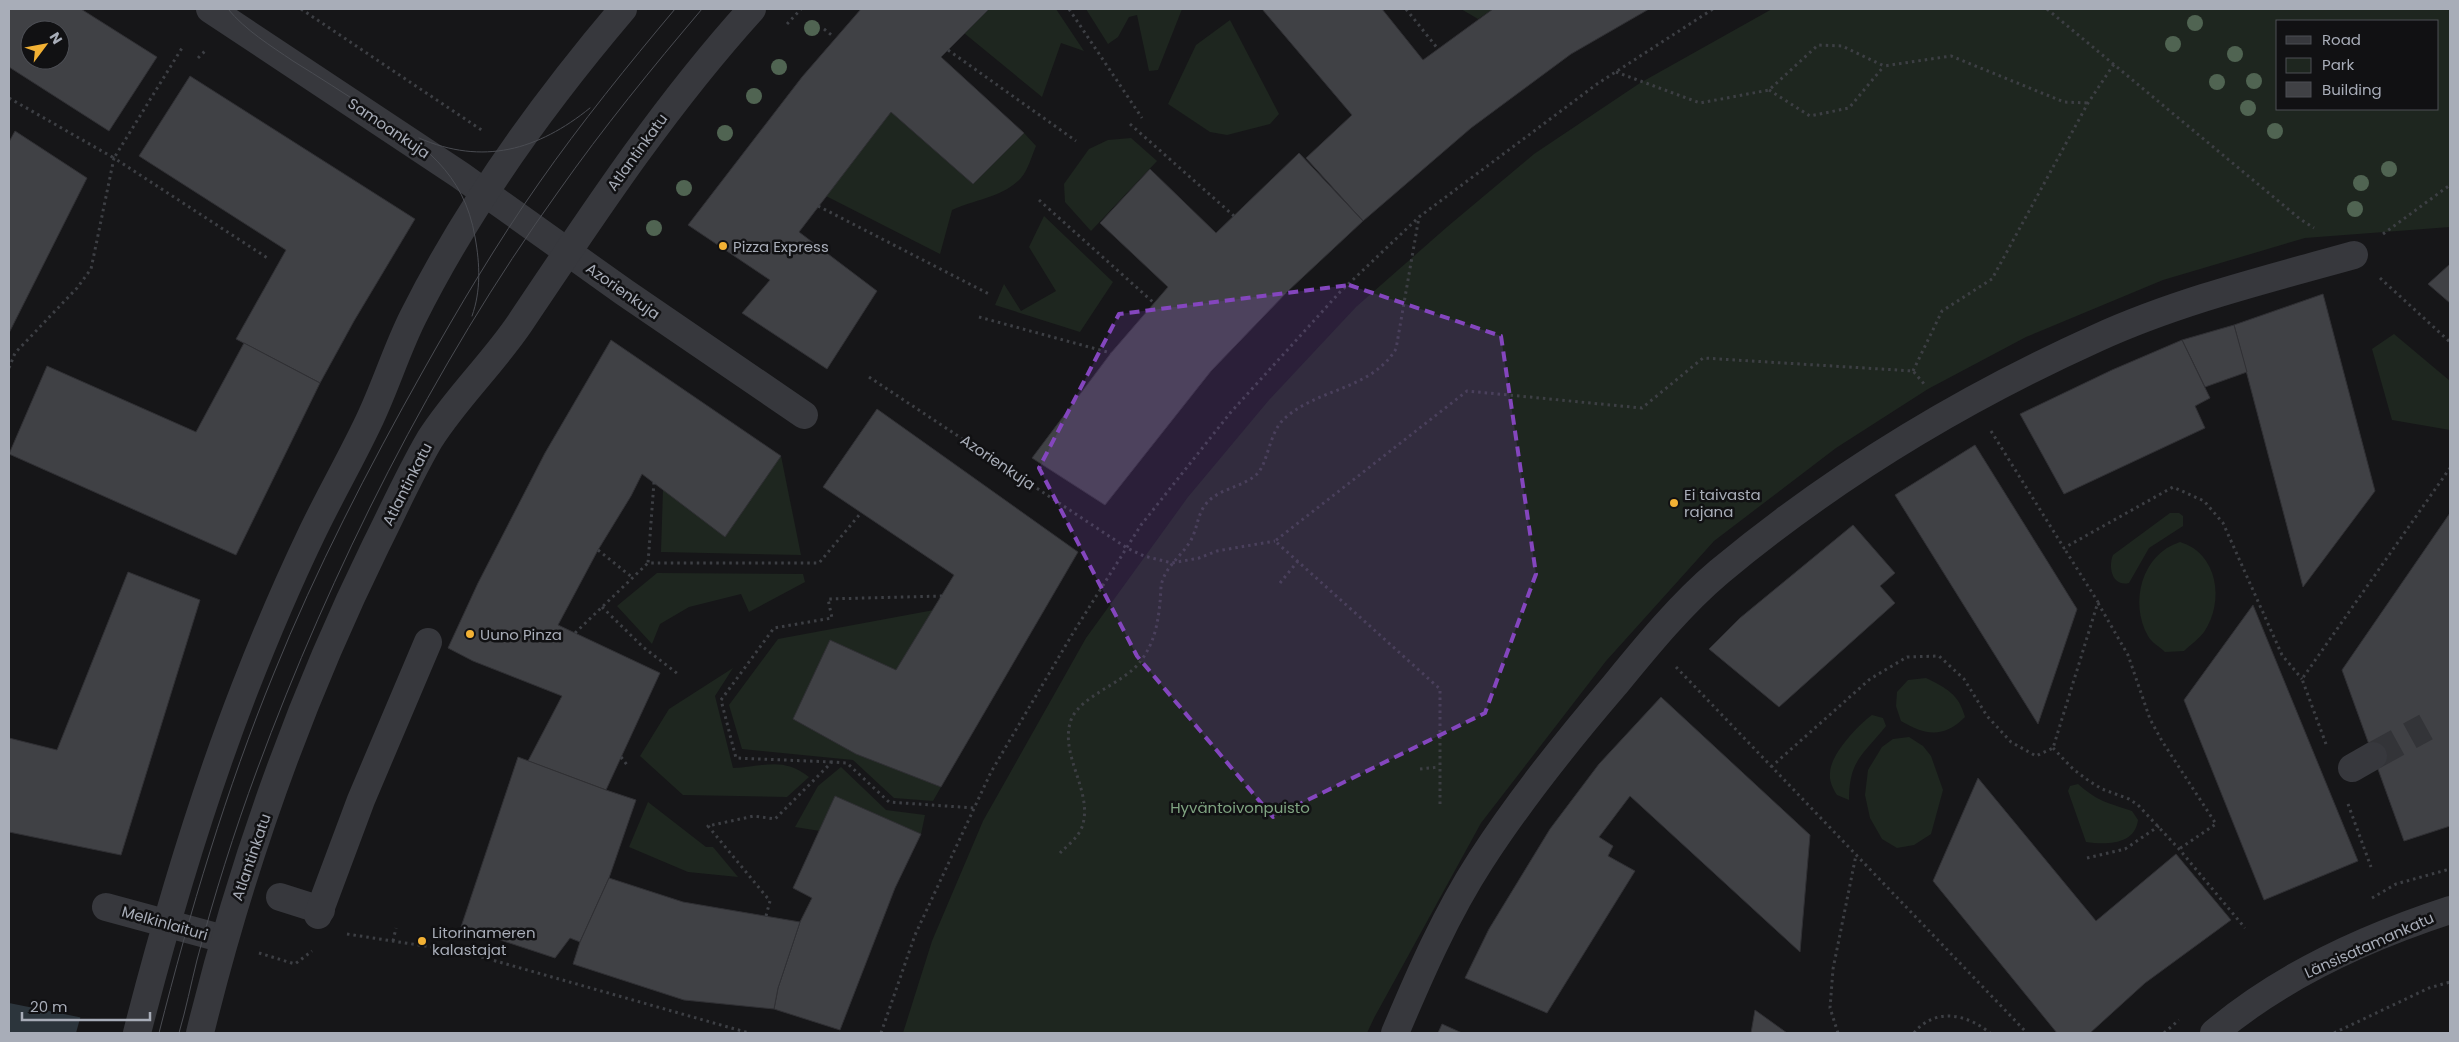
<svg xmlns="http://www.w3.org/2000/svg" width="2459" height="1042" font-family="Poppins,sans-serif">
<rect width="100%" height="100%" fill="#161618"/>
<g fill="#1e261f" fill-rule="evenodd">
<path d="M989 9H1056L1084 51 1061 43 1042 97 964 33Z"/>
<path d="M1086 9H1182L1158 70 1149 71 1137 15 1129 17 1118 37 1108 44Z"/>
<path d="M1461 9H1493L1478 19Z"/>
<path d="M1772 9H2450V227L2305 238 2163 280 2026 337 1928 389 1836 448 1714 541 1606 661 1481 823 1374 1018 1367 1033H903L932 941 983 821 1086 638 1188 497 1269 400 1356 307 1447 227 1534 154 1640 83ZM2278 21H2438V109H2278Z"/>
<path d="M1230 20 1279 114 1270 124 1227 135 1210 132 1168 104 1196 45Z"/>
<path d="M891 112 973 184 1024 133 1036 146C1032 155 1028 170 1021 178 1002 198 975 199 952 210L940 254 826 196Z"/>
<path d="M1131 138 1157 161 1091 231 1065 202 1064 184 1089 149 1108 140Z"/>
<path d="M1044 216 1113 282 1080 332 995 305 1004 284 1021 311 1056 291 1029 247Z"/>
<path d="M2394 334 2450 381V430L2392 420 2372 349Z"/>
<path d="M781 456 801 555 661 552 663 489Z"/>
<path d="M2170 513H2179L2183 516V526L2149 548 2129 583C2112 587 2108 567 2113 555Z"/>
<path d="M2180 542C2218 553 2225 602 2204 632 2199 639 2190 645 2184 651L2165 652C2160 647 2151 642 2148 636 2129 602 2142 554 2180 542Z"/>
<path d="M657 573 803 574 805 582 749 612 741 594 689 607 660 624 652 644 617 606Z"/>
<path d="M934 610 896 670 830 640 793 719 856 754 941 787 933 801 894 798 853 760 742 749 729 705 778 639Z"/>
<path d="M733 668 715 696 733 768C764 767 782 756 809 777L787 797 683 795 640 756 669 709Z"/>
<path d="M1926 678C1946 688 1959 694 1965 717 1944 738 1926 736 1901 721L1896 706 1897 692 1908 680Z"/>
<path d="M1872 715 1883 718 1886 726C1863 755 1849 760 1849 800L1837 795C1833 789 1829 781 1830 773 1830 755 1858 725 1872 715Z"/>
<path d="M1909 737 1923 746 1931 756 1943 790 1931 834 1914 845 1897 848 1882 839 1870 818 1865 795 1868 770 1882 747 1893 739Z"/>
<path d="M841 767 886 810 925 815 921 834 835 796 820 831 795 827 818 786Z"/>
<path d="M2078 784C2097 801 2108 803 2132 811L2138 820C2135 845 2106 845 2086 842L2068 791 2070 786Z"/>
<path d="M648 802 706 847H713L738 877 688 872 629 847Z"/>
</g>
<path fill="#2c353c" d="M9 1003 158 1033H9Z"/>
<path fill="#161618" d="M81 1015 159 1031 161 1033H76Z"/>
<g fill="#404145" stroke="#303034" fill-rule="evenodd">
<path d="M9 9H81L157 57 109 131 9 67ZM30 30H60V60H30Z"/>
<path d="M861 9H989L941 57 1024 133 973 184 891 112 799 232 877 291 827 369 742 313 770 280 688 225 802 77Z"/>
<path d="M1262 9H1382L1423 60 1493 9H1649L1571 54 1471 128 1363 221 1306 158 1352 115Z"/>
<path d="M190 76 415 219 354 321 320 383 236 339 286 250 139 156Z"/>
<path d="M15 131 87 178 9 333V142Z"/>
<path d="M1299 153 1363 221 1288 291 1211 371 1105 505 1032 458 1111 353 1168 287 1100 223 1150 169 1216 233Z"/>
<path d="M2450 264V303L2428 284Z"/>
<path d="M2323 294 2375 491 2303 587 2234 325Z"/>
<path d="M2234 325 2247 372 2205 387 2182 340Z"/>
<path d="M611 340 781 456 725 537 642 474 631 496 598 550 558 625 660 673 606 790 528 761 562 696 473 661 448 648 478 583 545 453Z"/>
<path d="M2182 340 2210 398 2195 406 2205 428 2064 494 2020 414 2112 370Z"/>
<path d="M244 343 320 383 236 555 9 454 47 366 196 432Z"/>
<path d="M877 409 1078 552 941 787 856 754 793 719 830 640 896 670 954 575 823 487Z"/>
<path d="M1975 445 2077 609 2038 724 1895 495Z"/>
<path d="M2450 513V826L2404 841 2342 670Z"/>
<path d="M1853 525 1895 573 1880 586 1895 603 1779 707 1709 649 1740 618Z"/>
<path d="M128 572 200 600 121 855 9 832V738L57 750Z"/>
<path d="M2253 605 2358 861 2264 900 2184 700Z"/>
<path d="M1661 697 1810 835 1800 952 1630 796 1599 837 1613 846 1608 856 1635 871 1547 1013 1465 978 1489 929 1550 829 1599 764Z"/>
<path d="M518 757 606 790 636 800 609 878 580 942 570 938 555 958 461 927Z"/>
<path d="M1978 778 2096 921 2176 854 2231 920 2145 983 2090 1033H2057L1933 881Z"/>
<path d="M835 796 921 834 895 888 840 1030 774 1009 778 988 800 922 812 898 793 888Z"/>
<path d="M609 878 683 902 800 922 778 988 774 1009 684 1000 573 964 580 942Z"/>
<path d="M1755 1010 1787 1033H1751Z"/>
<path d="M1442 1024 1462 1033H1438Z"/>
</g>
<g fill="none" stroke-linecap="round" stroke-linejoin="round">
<path stroke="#333438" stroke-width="28" stroke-dasharray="28 14" stroke-linecap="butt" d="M2373 756 2426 727"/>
<g stroke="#3d3f44" stroke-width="3" stroke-dasharray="2.5 4" stroke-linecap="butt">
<path d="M301 9 483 131"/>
<path d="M1069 9 1142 118"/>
<path d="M1406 9 1438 49"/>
<path d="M2047 9 2300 219 2314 228"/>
<path d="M787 24 801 9"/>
<path d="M824 29 834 37"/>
<path d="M948 50 1076 141"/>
<path d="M198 58 207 49"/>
<path d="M1616 72 1700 103 1769 90 1818 45 1842 46 1884 66 1951 56 2064 102 2088 103"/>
<path d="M1769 90 1810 116 1849 108 1884 66"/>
<path d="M9 98 114 158 182 48"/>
<path d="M1130 124 1234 216"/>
<path d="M1039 200 1154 303"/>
<path d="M818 206 989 294"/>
<path d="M2383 234 2450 185"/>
<path d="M2380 278 2450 342"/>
<path d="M979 317 1111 353"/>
<path d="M9 368 15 353 77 288 91 269 114 158 269 259"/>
<path d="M1913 371 1942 311 1992 279 2088 103 2114 64"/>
<path d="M869 377 1127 548 1144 556 1172 563 1199 558 1217 551 1275 541"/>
<path d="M1991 431 2064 548 2173 487 2204 501 2223 523 2282 655 2302 679"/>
<path d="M654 482 648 563H819L860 514"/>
<path d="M598 550 633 578"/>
<path d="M1280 583 1298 561"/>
<path d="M2098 603 2128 655 2150 719 2162 741 2216 824 2179 849"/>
<path d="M602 607 643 647 678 674"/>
<path d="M575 633 648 563"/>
<path d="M1676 667 2027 1033"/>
<path d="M2326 744 2302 679 2450 468"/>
<path d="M2053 748 2073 769 2089 781 2102 789 2129 799 2138 805 2179 849 2245 928"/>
<path d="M621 757 627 765"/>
<path d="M832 762 736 758 721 700 774 628 832 618 828 599 942 596"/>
<path d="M1771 767 1870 679 1907 657 1939 656 1964 679 1987 716 2011 742 2036 756 2053 748 2098 602 2064 548"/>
<path d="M1420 769 1439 767"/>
<path d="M1440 804V689L1275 541 1467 391 1642 408 1703 358 1913 371 1925 385"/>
<path d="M2348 804 2371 867"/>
<path d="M1060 853C1068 845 1080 836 1083 824 1092 790 1059 754 1071 720 1080 696 1124 683 1140 662 1154 644 1158 624 1160 602 1161 595 1160 586 1163 579 1169 563 1186 552 1193 536 1197 526 1198 517 1203 508 1215 488 1241 489 1257 474 1268 463 1269 434 1283 420 1316 388 1370 391 1396 349L1419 217"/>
<path d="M2087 858 2125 849 2159 826"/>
<path d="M2372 898 2396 884 2450 869"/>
<path d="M766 916 770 901 708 826 754 816 775 819 832 762 847 763 889 802 974 808"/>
<path d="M347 934 464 952 749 1033"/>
<path d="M393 941 396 928"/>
<path d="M259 953 295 964 312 951"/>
<path d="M881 1033 915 935 991 772 1073 633 1141 525 1231 412 1340 292 1419 217 1597 84 1713 9"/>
<path d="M1838 1033 1830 1008 1833 969 1856 855"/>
<path d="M1914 1033C1935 1007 1967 1014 1990 1033"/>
<path d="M2164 1033 2179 1020"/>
<path d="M2334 1033 2429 988 2450 982"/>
</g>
<g stroke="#37383d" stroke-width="28">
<path d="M210 9 460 175 624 292 804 415"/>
<path d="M2352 768 2373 756"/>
<path d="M280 897 321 910"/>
<path d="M106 907 224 939"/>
<path d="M318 915 361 800 428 642"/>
<path d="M137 1033C167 916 201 801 245 688 265 637 287 585 311 535 329 497 350 461 368 423 385 388 396 351 413 317 468 207 544 102 623 9"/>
<path d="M200 1033C241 866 300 700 376 545 394 509 410 473 430 439 456 398 493 363 520 323 593 214 664 106 752 9"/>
<path d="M1395 1033C1420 974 1446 914 1481 860 1521 798 1566 742 1614 686 1646 647 1680 605 1719 572 1833 477 1962 399 2097 338 2178 301 2268 279 2354 255"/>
<path d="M2214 1033C2281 976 2367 937 2450 910"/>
</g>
<g stroke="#4a4c52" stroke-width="1">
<path d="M228 9C245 30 271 46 293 61 319 77 345 94 370 110 422 144 464 172 475 237 480 264 481 291 472 316"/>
<path d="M419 138C483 166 538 150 590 108"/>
<path d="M159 1033C190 911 226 790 274 673 316 569 368 469 423 371 459 307 497 243 539 183 581 123 628 65 675 9"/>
<path d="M179 1033C186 1009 191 984 197 960 214 896 234 832 257 770 331 570 433 366 558 192 603 128 652 68 702 9"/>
</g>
</g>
<g fill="#506452">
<circle cx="2195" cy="23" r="8"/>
<circle cx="812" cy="28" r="8"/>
<circle cx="2173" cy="44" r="8"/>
<circle cx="2235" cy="54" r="8"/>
<circle cx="779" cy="67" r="8"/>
<circle cx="2254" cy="81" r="8"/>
<circle cx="2217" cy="82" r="8"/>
<circle cx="754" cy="96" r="8"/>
<circle cx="2248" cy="108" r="8"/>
<circle cx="2275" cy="131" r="8"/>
<circle cx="725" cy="133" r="8"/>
<circle cx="2389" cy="169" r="8"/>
<circle cx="2361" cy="183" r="8"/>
<circle cx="684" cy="188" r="8"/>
<circle cx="2355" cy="209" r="8"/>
<circle cx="654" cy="228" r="8"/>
</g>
<path fill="#8446be" fill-opacity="0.2" stroke="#8446be" stroke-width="4" stroke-dasharray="10 6" stroke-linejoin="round" d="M1349 285 1501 336 1536 574 1485 713 1273 817 1137 656 1039 468 1119 314Z"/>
<g fill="#f2b134" stroke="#111113" stroke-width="2">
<circle cx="723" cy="246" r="5"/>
<circle cx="1674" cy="503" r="5"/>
<circle cx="470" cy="634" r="5"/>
<circle cx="422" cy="941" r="5"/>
</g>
<g text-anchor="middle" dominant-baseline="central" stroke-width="5" stroke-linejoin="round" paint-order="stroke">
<g font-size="15" fill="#a8adb8" stroke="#111113">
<text transform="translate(389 128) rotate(34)">Samoankuja</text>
<text transform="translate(637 152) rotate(-54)">Atlantinkatu</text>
<text transform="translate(623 291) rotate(35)">Azorienkuja</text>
<text transform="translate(998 462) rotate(34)">Azorienkuja</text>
<text transform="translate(407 484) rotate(-63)">Atlantinkatu</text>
<text transform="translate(251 857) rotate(-71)">Atlantinkatu</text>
<text transform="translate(165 923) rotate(16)">Melkinlaituri</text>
<text transform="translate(2369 945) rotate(-24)">Länsisatamankatu</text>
</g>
<g font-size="15" fill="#a8adb8" stroke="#111113" text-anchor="start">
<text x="733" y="246">Pizza Express</text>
<text x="1684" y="494">Ei taivasta<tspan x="1684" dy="17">rajana</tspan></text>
<text x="480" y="634">Uuno Pinza</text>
<text x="432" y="932">Litorinameren<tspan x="432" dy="17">kalastajat</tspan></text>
</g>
<g font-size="15" fill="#7fa381" stroke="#111113">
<text x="1240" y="807">Hyväntoivonpuisto</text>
</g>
</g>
<rect width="2459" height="1042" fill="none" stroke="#a8adb8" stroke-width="20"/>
<rect x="2276" y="20" width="162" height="90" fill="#111113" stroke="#4d4f55"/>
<rect x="2286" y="36" width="25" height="8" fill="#37383d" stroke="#4d4f55"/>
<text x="2322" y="45" font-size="15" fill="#a8adb8">Road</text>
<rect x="2286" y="58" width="25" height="15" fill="#1e261f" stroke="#4d4f55"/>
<text x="2322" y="70" font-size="15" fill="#a8adb8">Park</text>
<rect x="2286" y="82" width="25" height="15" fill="#404145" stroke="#4d4f55"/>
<text x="2322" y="95" font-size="15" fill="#a8adb8">Building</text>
<g transform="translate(45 45) rotate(58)"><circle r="24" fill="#111113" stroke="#4d4f55"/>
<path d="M0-4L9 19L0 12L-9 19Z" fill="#f2b134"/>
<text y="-8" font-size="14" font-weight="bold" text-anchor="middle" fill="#a8adb8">N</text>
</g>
<path d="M22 1012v8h128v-8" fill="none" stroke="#a8adb8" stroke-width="2.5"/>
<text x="30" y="1012" font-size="15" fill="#a8adb8" stroke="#111113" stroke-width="4" paint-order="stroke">20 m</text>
</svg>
